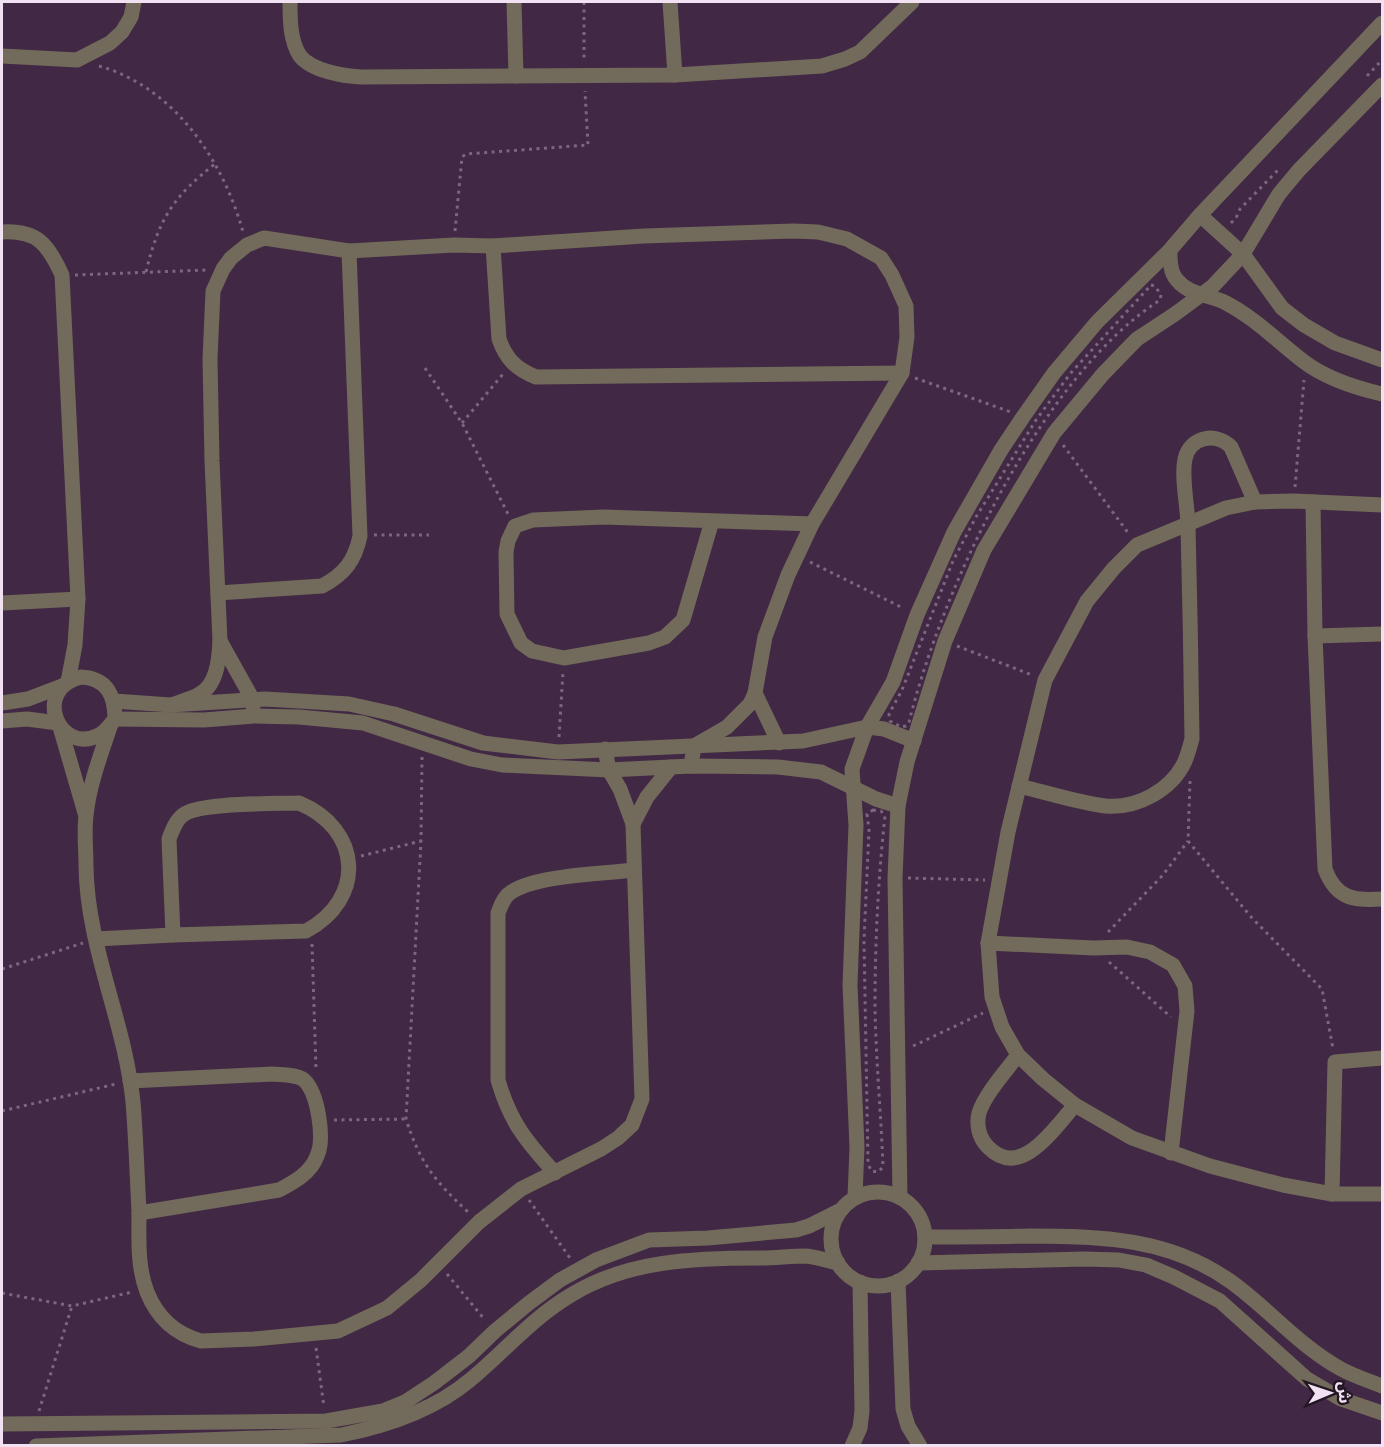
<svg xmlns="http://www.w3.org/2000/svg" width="1384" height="1447" font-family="Barlow,'Noto Sans Arabic',sans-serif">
<rect width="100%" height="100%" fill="#412844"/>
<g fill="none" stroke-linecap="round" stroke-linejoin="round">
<g stroke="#7d667f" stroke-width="3" stroke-dasharray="3 4.5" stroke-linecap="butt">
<path d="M584 2V60"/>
<path d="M99 66C174 87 223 160 243 232"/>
<path d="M1367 76 1382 60"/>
<path d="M1231 223 1236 218 1240 209 1278 170"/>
<path d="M455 231 462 157 466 154 588 145 585 91"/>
<path d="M146 272C159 218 173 197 216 163"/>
<path d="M75 275 206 270"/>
<path d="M1151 285 1155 286 1161 295 1160 300C1041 377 943 586 909 722L906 726 901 727 890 721 889 714 902 690 953 561 976 517 1036 420 1070 374Z"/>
<path d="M425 368 462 423 508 514"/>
<path d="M915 378 1011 412"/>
<path d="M462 423 503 374"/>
<path d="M1063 445 1129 534"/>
<path d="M1295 487 1304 380"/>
<path d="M374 535H429"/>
<path d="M810 562 903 608"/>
<path d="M957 646 1032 675"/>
<path d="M559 737 563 672"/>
<path d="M422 757 421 841 406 1119C420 1163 434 1180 468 1212"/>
<path d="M1190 781 1188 841 1252 918 1322 989 1333 1049"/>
<path d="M873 810 881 811 885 816C878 880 875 943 875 1008 876 1061 881 1114 883 1167L878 1172 871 1171 868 1163 864 940 869 830 867 814Z"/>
<path d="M361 856 421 841"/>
<path d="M908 878 985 880"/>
<path d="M1108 932 1163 875 1188 841"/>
<path d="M312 944 316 1069"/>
<path d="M1109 962 1171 1017"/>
<path d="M2 969 83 943"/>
<path d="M913 1046 983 1013"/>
<path d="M2 1111 116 1084"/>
<path d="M334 1120 406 1119"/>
<path d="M529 1200 570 1258"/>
<path d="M447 1274 485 1320"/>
<path d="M2 1293 72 1306 132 1292"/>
<path d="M316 1348 324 1407"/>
<path d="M39 1411 72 1306"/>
</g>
<g stroke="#726a5a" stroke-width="15">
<path d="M290 2C290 19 290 41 300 56 312 71 343 76 361 77L675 75 822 66 845 59 860 52 912 2"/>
<path d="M514 2 516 76"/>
<path d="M670 2 675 75"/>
<path d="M2 56 77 60 110 43 122 32 131 17 134 2"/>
<path d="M2 232C37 230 48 244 62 275L78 599 75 645 68 682"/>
<path d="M493 246 499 339C506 359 516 369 536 377L902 373"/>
<path d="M1313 502 1315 636 1325 869C1336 899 1354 901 1382 899"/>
<path d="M1382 505 1294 501 1255 502 1226 508 1137 545 1114 568 1087 601 1045 680 1008 832 988 943 992 997 1002 1027 1018 1055 1043 1079 1075 1105 1132 1138 1210 1166 1283 1185 1332 1194H1382"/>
<path d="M712 521 683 620 665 637 649 643 564 658 532 651 521 643 507 614 506 552 508 541 515 526 533 520 604 517 812 524"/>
<path d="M218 593 322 586C345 574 355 560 360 536L349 251"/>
<path d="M2 603 78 599"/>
<path d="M1315 636 1382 634"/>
<path d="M220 641 253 700V707"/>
<path d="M81 677C107 678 115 696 115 719 110 725 105 732 99 735 59 756 31 689 81 677Z"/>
<path d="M755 693 779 743"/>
<path d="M114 701 171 705 265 699 349 704 394 714 483 743 558 752 803 741 867 727 884 729 914 741"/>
<path d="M2 703 28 699 62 686"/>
<path d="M171 705C180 702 190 699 198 695 217 686 219 660 220 641L212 461 210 359 213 291 223 269 231 258 247 245 264 238 349 251 454 245 493 246 644 236 794 231 818 232 847 239 881 258 892 275 906 306 907 337 902 373 812 524 788 575 765 637 755 693 750 704 727 727 694 746 691 766"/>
<path d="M115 719 204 720 254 716 299 717 363 723 471 759 502 765 609 770 691 766 778 767 821 772 876 799 898 806"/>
<path d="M2 721 27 719 58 723"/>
<path d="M111 724C101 754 89 785 86 816 84 832 86 850 86 866 87 947 125 1022 133 1102 136 1138 137 1175 139 1211 139 1238 137 1266 147 1292 157 1317 175 1334 201 1341L254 1339 338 1331 387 1308 421 1280 479 1222 521 1189 601 1149 618 1138 632 1125 642 1099 633 824 620 789 609 770 605 749"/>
<path d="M60 727 85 813"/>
<path d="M1019 786C1045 792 1079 803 1105 806 1137 809 1172 790 1185 761 1188 754 1190 746 1192 739 1191 668 1190 598 1188 527 1188 507 1181 478 1185 459 1190 436 1217 432 1231 447L1255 502"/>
<path d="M299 803C362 829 366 899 306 931L173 935 169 839C172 831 176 820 183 815 198 802 277 804 299 803Z"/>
<path d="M633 824 647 797 671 767"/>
<path d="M96 939 173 935"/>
<path d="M988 943 1093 948 1127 947 1150 952 1173 965 1185 986 1187 1011 1171 1153"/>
<path d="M1018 1055C1006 1071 985 1094 979 1113 976 1125 979 1138 988 1147 1021 1181 1055 1127 1075 1105"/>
<path d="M130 1081 272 1074C281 1075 296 1074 304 1080 318 1093 325 1139 317 1156 311 1173 294 1182 279 1190L139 1213"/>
<path d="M555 1173C526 1141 510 1122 498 1080V913C501 905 504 897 510 893 534 875 603 874 634 870"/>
<path d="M1332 1194 1335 1062 1382 1058"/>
</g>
<g stroke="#726a5a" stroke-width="15">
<path d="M1200 215 1243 254 1282 308 1304 325 1335 343 1382 360"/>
<path d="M1170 250C1170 261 1170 272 1177 280 1190 296 1210 294 1226 303 1255 318 1278 342 1303 361 1325 378 1356 388 1382 394"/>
<circle cx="878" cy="1239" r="47"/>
<path d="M855 1197 857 1147 850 985 856 825 852 769 867 727 893 682 917 615 954 532 1001 450 1023 417 1054 373 1097 322 1170 250 1200 215 1382 23"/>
<path d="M900 1197 895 878 898 806 907 762 945 641 984 550 1054 433 1103 374 1137 339 1175 314 1213 286 1243 254 1279 194 1299 170 1382 85"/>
<path d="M925 1237C959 1237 994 1237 1029 1236 1101 1236 1169 1238 1230 1281 1268 1308 1299 1346 1341 1369 1354 1376 1369 1381 1382 1386"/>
<path d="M918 1263 1084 1259 1119 1260 1146 1265 1174 1277 1220 1301 1307 1379 1341 1399 1382 1413"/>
<path d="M898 1281 903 1409 908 1426 920 1446"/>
<path d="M2 1424 326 1421 383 1411 405 1402 434 1383 469 1356 495 1331 529 1303 560 1280 596 1260 649 1240 708 1238 796 1230 809 1226 839 1211"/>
<path d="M36 1446 341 1435C387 1426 433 1411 470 1380 504 1352 532 1318 571 1295 628 1260 695 1258 761 1258 776 1258 791 1256 806 1256 817 1257 828 1261 838 1263"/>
<path d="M852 1446 860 1428 862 1411 860 1282"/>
</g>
</g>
<rect width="1384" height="1447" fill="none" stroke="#f2e1f3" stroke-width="6"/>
<g transform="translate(1330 1393) rotate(88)" stroke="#221623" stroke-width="4.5" paint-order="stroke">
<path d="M0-4.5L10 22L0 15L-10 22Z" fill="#f2e1f3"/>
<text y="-9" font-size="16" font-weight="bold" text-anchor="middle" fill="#f2e1f3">ش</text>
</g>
</svg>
